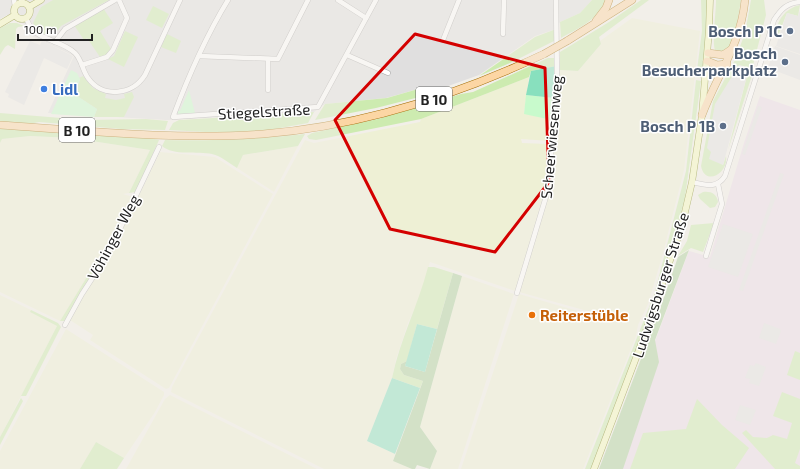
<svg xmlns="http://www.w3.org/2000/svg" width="800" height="469" font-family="'Exo 2',sans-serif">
<rect width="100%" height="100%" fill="#f2efe9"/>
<path fill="#e0dfdf" d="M0 0H592L580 13 560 22 556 29 535 36 479 75 434 91 425 87 386 98 325 104 314 112 167 120 48 113 74 56 30 35 29 29 25 25 7 15 0 19Z"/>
<path fill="#ebdbe8" d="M760 96 800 110V469H607L689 251 710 257 744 143Z"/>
<g fill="#eef0d5">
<path d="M632 18 700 31 684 170 662 257 648 304 638 325 636 336 583 469H461L519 294 609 320V317L519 292 550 191 560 70 578 71 601 44 600 41Z"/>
<path d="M529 77 524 113 552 120 551 141 521 139 522 143 547 144 550 146 546 191 515 291 430 262 420 297 408 323 396 359 392 378 367 441 395 454 393 461 412 469H324L171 392 172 387 305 140 314 143 420 122 421 119Z"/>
<path d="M30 136 72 138 150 150 129 193 123 194 133 197 109 248 100 264 96 262 60 321 0 292V143L2 139Z"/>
<path d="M298 146 274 192 237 168 243 155Z"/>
<path d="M160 152 215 157 273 194 169 388 166 389 90 340 93 335 70 320 83 295 110 255Z"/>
<path d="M462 276 514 294 458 469H430L437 451 420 427Z"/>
<path d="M0 295 31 310 30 312 57 326 0 437Z"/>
<path d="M66 329 164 392V395L155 412 124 458 96 442 80 469H0V451Z"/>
<path d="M170 395 317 469H126L165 399Z"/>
</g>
<g fill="#cdebb0">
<path d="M53 0H109L61 26 54 35C45 36 37 31 33 23L41 7Z"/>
<path d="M592 0H605C600 19 577 29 561 38L560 22 580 13Z"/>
<path d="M641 0H649L599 37 601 44 578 71 560 70V52L609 22Z"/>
<path d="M701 0H707V31L701 78H696L702 31Z"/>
<path d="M716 0H741L736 30 728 51 720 53 715 50C712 42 716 12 716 0Z"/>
<path d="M751 0H764L766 15 753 65 754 69 728 150 749 68 739 65 711 152 723 165 726 156C729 173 705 187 701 166L713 101 735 60 745 33Z"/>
<path d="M800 5 798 16 787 13 778 36 777 35C775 21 786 8 800 5Z"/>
<path d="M153 6 169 14 162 28 146 20Z"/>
<path d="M103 8 113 23 100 31 111 49 107 54 100 57 87 38 84 40 74 25Z"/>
<path d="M10 23H17L24 26 18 27 16 29 15 49 8 45 5 47 0 55V28Z"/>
<path d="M556 29V40L510 63 479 76 535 37Z"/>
<path d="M125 31 138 37 124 67 108 59 114 56Z"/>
<path d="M167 34 181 41 176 53 161 47Z"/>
<path d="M548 58H555L556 66 531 71 529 77 421 119 316 140 309 139 307 136 312 133 378 119 461 94 473 92Z"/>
<path d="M83 76 93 88 106 94 105 98 116 100 125 98 124 94 132 92 134 97 124 117H94L97 109 74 94 80 80 79 78Z"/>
<path d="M696 80 701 81 685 197 668 263 591 469H585L655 292 686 171Z"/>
<path d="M425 87 434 91 440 89 443 91 376 108 315 120 325 104 387 98Z"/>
<path d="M314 112 308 123 269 130 223 133 169 130 173 123 179 120Z"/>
<path d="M0 113 86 120 146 119 168 121 165 130 121 129 39 122 29 124 0 122Z"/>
<path d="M0 128 148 138 159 140 136 192 129 193 150 150 72 138 30 136 2 139 0 143Z"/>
<path d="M305 134 298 146 243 155 237 168C229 163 221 156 212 154 198 151 173 156 162 146L165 140C210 141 260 139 305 134Z"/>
<path d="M703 192C711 191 717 194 718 202L715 207 710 208 700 199 698 195Z"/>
<path d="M714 223 703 252 691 248 678 256 687 241 691 225Z"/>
<path d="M96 262 100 264 65 321H60Z"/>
<path d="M428 267H434L453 273 437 329 417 324 407 361 401 364 400 369 404 375 423 381 420 388 392 378C400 339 418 306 428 267Z"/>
<path d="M31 310 58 323 61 327 26 396H21L57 326 30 312Z"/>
<path d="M795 351 800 353V380L787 375Z"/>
<path d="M782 392 800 399V449L795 463 800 466V469H775L742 433 746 430 753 437 767 438 773 435 787 439 792 423 773 416Z"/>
<path d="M21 398 23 401 0 445V437Z"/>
<path d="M697 399 722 425 749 448 735 469H630L643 433 686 429Z"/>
<path d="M96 442 124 458 117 469H80Z"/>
</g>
<g fill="#add19e">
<path d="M689 250 655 340 659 362 623 469H599L660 309 678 257Z"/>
<path d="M453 273 462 276 420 427 437 451 430 469 417 465 415 469H412L393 461 423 381 404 375 400 369 401 364 407 361 405 366 425 372Z"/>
</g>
<g fill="#c8facc">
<path d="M71 70 77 73 80 79 74 94 97 109 94 117 51 114Z"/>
<path d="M189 90 195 113 178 114 177 110 180 111Z"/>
<path d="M526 95 554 98 552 120 524 114Z"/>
</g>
<g fill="#88e0be">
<path d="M556 66 554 98 526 95 531 71Z"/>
<path d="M417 324 437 329 425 372 405 366Z"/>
<path d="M392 378 420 388 395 454 367 441Z"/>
</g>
<g fill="#e2e2e2">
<path d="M800 10V54L776 46 787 13 798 16Z"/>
<path d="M30 41 40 45 42 41 73 56 67 69 44 58 24 105 8 97 9 94 5 92Z"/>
<path d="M775 46 800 55V80L768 68Z"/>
<path d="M739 65 749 68 723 165 709 159 711 152 707 148 715 104Z"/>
<path d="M758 106 762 107 745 155 742 154Z"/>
<path d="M780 173 784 174 743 291 739 290Z"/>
<path d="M723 224 753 234 738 277 708 267Z"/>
<path d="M764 323 780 329 781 331 776 344 759 338Z"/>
<path d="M756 363 766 367 759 386 749 383 750 379 745 378 750 365 754 366Z"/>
<path d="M740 405 756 410 750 425 735 420Z"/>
</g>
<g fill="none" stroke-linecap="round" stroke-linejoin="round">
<defs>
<g id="street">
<path d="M14 0 15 7"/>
<path d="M21 0 24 3"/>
<path d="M228 0C206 36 188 77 173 117L318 107 376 0"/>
<path d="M338 0 366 18"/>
<path d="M26 18C28 22 30 28 34 31 45 41 64 42 75 53 82 60 82 70 88 78 102 98 132 96 145 75L180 0"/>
<path d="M503 34 504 0"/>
<path d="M443 40 459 0"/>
<path d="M55 42 65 29 115 0"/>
<path d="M347 55 388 73"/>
<path d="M199 56 278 59 308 0"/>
<path d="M268 59V90"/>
<path d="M82 65 107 57 113 50 127 18 119 0"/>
<path d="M692 182C705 185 717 189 725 176L774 20C781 9 787 3 800 2"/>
<path d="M706 256 722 204 718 184"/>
<path d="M517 293 548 190 557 80 556 0"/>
<path d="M65 325 82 294 108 254 159 147"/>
</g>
<g id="secondary">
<circle cx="22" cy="11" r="8"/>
<path d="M29 7 41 0"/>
<path d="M0 24 15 15"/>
<path d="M594 469 645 334 682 225 692 182 702 115 709 30 710 0"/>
</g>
<g id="primary">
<path d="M596 21 606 8 609 0"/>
<path d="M567 41 632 0"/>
<path d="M708 53 723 55 732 49"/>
<path d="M707 61 717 65 727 64"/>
<path d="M702 115C717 75 741 44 745 0"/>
<path d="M0 125C87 131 176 140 263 134 361 126 455 96 544 54"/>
</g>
</defs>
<use href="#street" stroke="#a9a9a9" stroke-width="5.5"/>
<use href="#secondary" stroke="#707d05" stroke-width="7"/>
<use href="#primary" stroke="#a06b00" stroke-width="8"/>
<use href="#street" stroke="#fff" stroke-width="4.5"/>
<use href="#secondary" stroke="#f7fabf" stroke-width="6"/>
<use href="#primary" stroke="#fcd6a4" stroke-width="7"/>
<defs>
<path id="primary-bridge" d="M544 54 567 41"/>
</defs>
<use href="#primary-bridge" stroke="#a06b00" stroke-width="8" stroke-linecap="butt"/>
<use href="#primary-bridge" stroke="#fcd6a4" stroke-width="7"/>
</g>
<path d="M0 0H800V469H0ZM415 34 545 68 549 182 495 252 390 229 335 120Z" fill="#f2efe9" fill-opacity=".55" fill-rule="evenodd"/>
<path fill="none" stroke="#d40000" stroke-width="3" stroke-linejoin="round" d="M415 34 545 68 549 182 495 252 390 229 335 120Z"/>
<g fill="#5c6f8a" stroke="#fff" stroke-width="1.5">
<circle cx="790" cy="31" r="4"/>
<circle cx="785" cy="62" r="4"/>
<circle cx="723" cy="126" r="4"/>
</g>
<circle fill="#3f7fe0" stroke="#fff" stroke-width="1.5" cx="44" cy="89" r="4"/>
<circle fill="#e8710a" stroke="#fff" stroke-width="1.5" cx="532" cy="315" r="4"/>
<g text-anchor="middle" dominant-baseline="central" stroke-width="3" stroke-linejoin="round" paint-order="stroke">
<g fill="#fff" stroke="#646464" stroke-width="1">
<rect x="416" y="87" width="36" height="24" rx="3"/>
<rect x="59" y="118" width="36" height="24" rx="3"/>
</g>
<g font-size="14" font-weight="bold" fill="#222">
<text x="434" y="99">B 10</text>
<text x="77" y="130">B 10</text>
</g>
<g font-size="15" font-weight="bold" fill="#4e5e75" stroke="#fff" text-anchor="end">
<text x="782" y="31">Bosch P 1C</text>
<text x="777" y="53">Bosch<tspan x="777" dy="17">Besucherparkplatz</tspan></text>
<text x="715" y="126">Bosch P 1B</text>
</g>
<g font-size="15" font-weight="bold" fill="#366cbe" stroke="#fff" text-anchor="start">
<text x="52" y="89">Lidl</text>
</g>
<g font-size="15" fill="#222" stroke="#fff">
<text transform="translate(264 111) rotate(-3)">Stiegelstraße</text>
<text transform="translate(551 137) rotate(-85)">Scheerwiesenweg</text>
<text transform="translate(113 237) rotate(-62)">Vöhinger Weg</text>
<text transform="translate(660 285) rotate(-72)">Ludwigsburger Straße</text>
</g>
<g font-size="15" font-weight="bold" fill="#c56008" stroke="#fff" text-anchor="start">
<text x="540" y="315">Reiterstüble</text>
</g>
</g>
<path d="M18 34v6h74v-6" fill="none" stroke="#222222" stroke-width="2"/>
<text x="24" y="34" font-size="12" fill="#222222" stroke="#ffffff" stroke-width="3" paint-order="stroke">100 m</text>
</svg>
